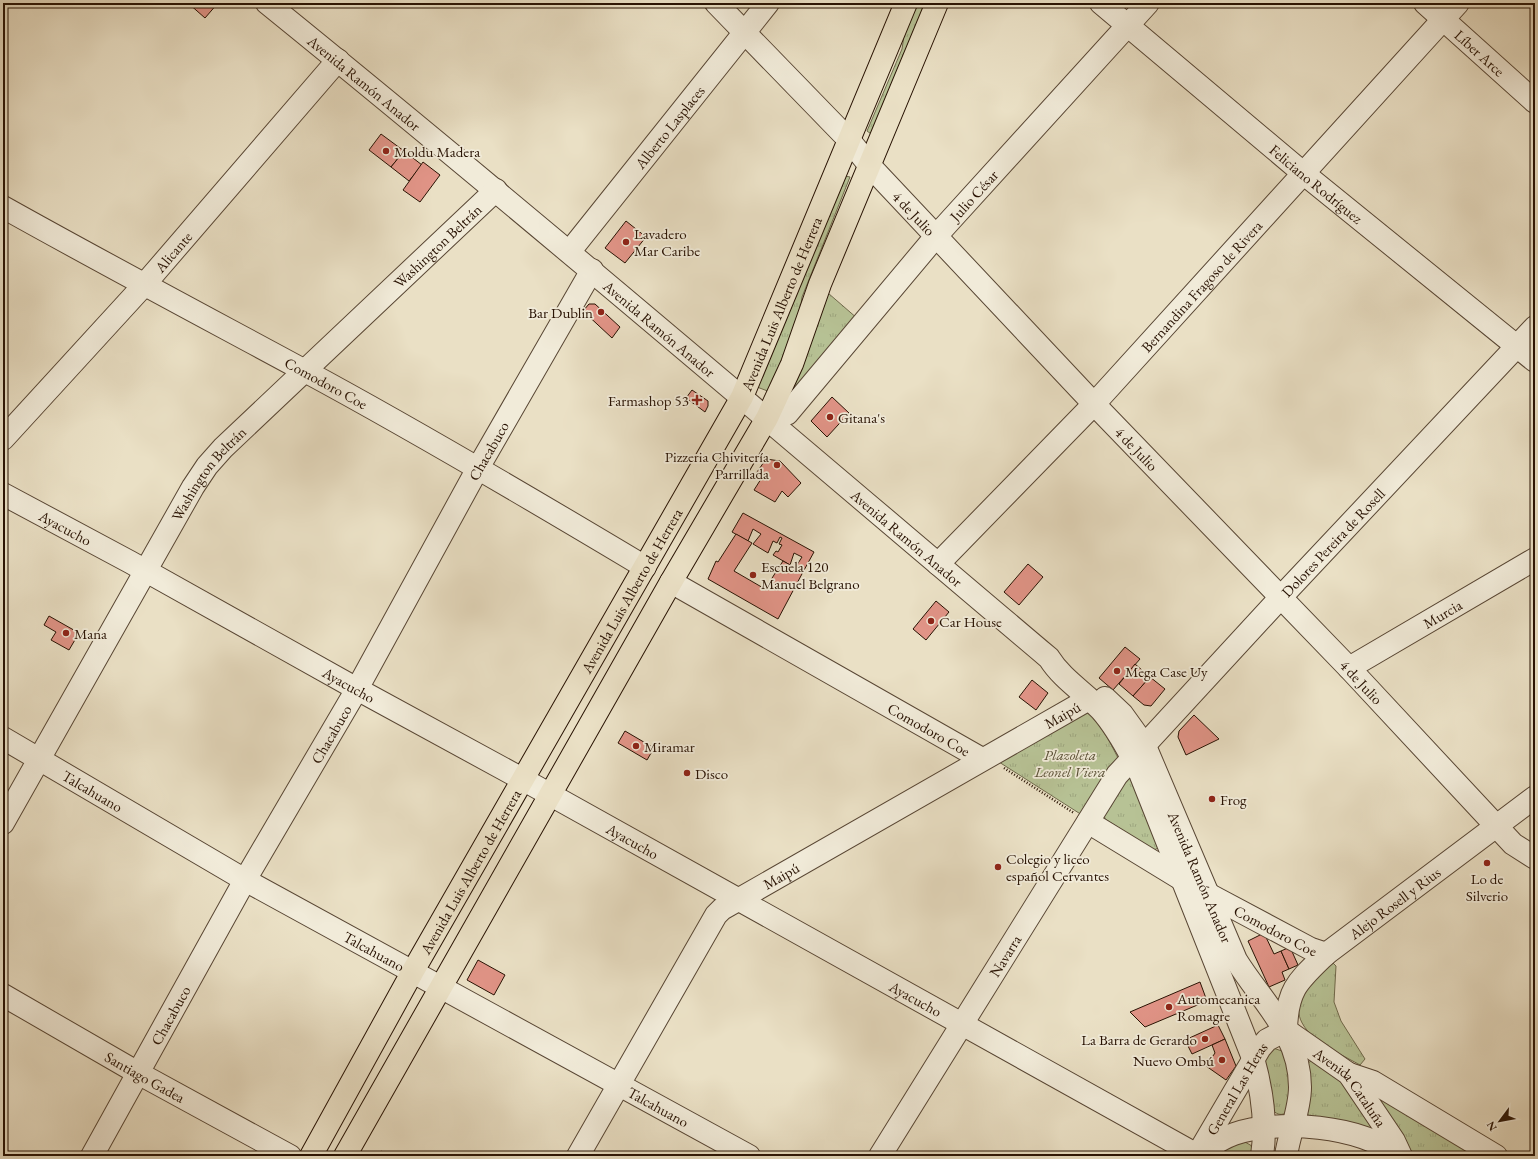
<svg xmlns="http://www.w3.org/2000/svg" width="1538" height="1159" font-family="'EB Garamond',serif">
<defs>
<pattern id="grass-tufts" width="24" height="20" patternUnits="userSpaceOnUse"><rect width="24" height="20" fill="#b7c295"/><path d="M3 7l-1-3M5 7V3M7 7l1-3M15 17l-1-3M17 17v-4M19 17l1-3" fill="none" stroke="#9da67f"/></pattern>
</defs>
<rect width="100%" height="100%" fill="#eae0c5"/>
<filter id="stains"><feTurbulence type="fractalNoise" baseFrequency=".005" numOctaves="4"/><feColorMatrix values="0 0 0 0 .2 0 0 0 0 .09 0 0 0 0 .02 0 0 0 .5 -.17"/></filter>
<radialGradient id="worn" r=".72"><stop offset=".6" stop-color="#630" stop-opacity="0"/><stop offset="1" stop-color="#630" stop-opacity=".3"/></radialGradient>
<g fill="url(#grass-tufts)" stroke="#706a4c">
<path d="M913 3H929L874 136 867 131 902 49 906 23Z"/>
<path d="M841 175 850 177 802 297 798 326 773 393 757 387Z"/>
<path d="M828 293 858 319 804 377 798 390 784 399Z"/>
<path d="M1084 711C1098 718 1111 744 1118 758L1082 815 999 762Z"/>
<path d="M1129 774 1158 848 1154 850 1105 819 1104 814Z"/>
<path d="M1332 962 1336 966 1334 1002 1341 1021 1365 1059 1360 1065C1330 1048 1278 1028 1307 985 1312 976 1324 969 1332 962Z"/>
<path d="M1273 1048 1282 1051C1292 1076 1291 1088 1286 1113 1280 1116 1276 1114 1272 1109L1264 1060Z"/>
<path d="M1311 1061 1339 1076 1377 1131 1309 1117 1307 1112 1308 1063Z"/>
<path d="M1380 1098 1479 1156H1410L1377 1099Z"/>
<path d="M1245 1142 1252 1146 1253 1156H1215L1233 1145Z"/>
</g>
<g fill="#e19487" stroke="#281203">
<path d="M188 3H218L205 18Z"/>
<path d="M381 134 404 151 391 167 369 150Z"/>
<path d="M404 151 422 165 409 181 391 167Z"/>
<path d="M423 162 440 175 420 202 403 190Z"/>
<path d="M626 221 646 237 625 263 605 248Z"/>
<path d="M589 304H595L620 327 612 338 583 311Z"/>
<path d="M692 390 708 401V406L705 412 686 398Z"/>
<path d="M832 397 849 413 827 437 811 421Z"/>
<path d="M766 459 780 461 801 483 788 497 782 491 775 502 754 490 761 479 755 475Z"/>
<path d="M743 513 814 552 803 572 795 568 802 557 794 553 790 565 773 555 776 551 778 552 782 545 779 544 782 538 780 537 777 543 773 541 768 553 753 544 761 534 753 529 748 541 732 532Z"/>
<path d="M736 534 752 543 734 571 765 589 783 561 803 572 778 619 708 579 716 561 718 562Z"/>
<path d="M1028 564 1043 577 1019 605 1004 592Z"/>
<path d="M936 601 949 612 926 640 913 629Z"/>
<path d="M49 616 79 633 69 650 51 640 56 632 44 625Z"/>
<path d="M1125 647 1140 659 1113 690 1099 678Z"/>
<path d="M1135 664 1150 677 1133 696 1119 684Z"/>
<path d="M1150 677 1165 689 1151 706 1144 705 1133 696Z"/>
<path d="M1032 680 1048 693 1036 710 1019 697Z"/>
<path d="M1194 715 1219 739 1186 755 1178 737 1179 731Z"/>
<path d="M625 731 654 748 647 760 618 743Z"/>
<path d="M1264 933 1274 954 1281 951 1289 969 1282 972 1285 980 1269 987 1248 941Z"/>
<path d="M1290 947 1298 965 1289 969 1281 951Z"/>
<path d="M478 960 505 975 494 995 467 980Z"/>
<path d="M1200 982 1207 1001 1145 1027 1130 1012Z"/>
<path d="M1218 1025 1225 1039 1192 1054 1185 1040Z"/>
<path d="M1225 1039 1236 1066 1226 1080 1206 1066 1215 1053 1212 1045Z"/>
<path d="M381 1151 389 1156H378Z"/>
</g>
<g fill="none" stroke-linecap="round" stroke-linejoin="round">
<defs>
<g id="minor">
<path id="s1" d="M267 3C531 217 789 438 1049 658 1062 679 1084 692 1101 710 1117 728 1129 751 1140 773L1253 1058C1262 1090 1267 1123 1262 1156"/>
<path id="s2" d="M716 3 849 140 870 166 1094 404 1349 668 1513 844 1535 858"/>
<path id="s3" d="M1101 3 1303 173 1535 361"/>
<path id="s4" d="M1425 3 1535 102"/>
<path id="s5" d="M3 207C103 263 205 317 305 371 420 433 533 500 645 567"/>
<path id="s6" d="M570 251 768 3"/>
<path id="s7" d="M767 418 787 414 937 235 1148 3"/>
<path id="s8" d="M3 439 144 285 338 60"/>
<path id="s9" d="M3 494 130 562 357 689 524 780 1197 1155"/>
<path id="s10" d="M938 564 1094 404 1458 3"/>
<path id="s11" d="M671 582 982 759"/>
<path id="s12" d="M1349 668 1535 559"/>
<path id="s13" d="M1105 698 1122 714 1145 746 1236 960C1262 1002 1300 1034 1300 1087 1300 1111 1289 1133 1286 1156"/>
<path id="s14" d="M3 738 245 880 749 1156"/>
<path d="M1088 822 1183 880"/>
<path id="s15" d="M3 823 193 487 207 466 223 448 496 190"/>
<path id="s16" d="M1206 893 1311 949 1326 954"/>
<path id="s17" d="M3 995 138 1073 290 1156"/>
<path id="s18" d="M1286 1030C1287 989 1298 981 1326 954L1535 797"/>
<path id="s19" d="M1286 1030 1349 1074 1394 1141 1401 1156"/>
<path d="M1349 1074 1373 1082 1496 1156"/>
<path id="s20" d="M1199 1152 1260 1048 1267 1040 1286 1030"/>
<path d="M1197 1155C1209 1147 1220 1139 1234 1134 1278 1119 1362 1125 1397 1156"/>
<path id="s21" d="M92 1156 245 880 357 689 478 468 592 270"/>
<path id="s22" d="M578 1156 716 915 722 909 1089 699"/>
<path id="s23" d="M880 1156 1117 775 1281 597 1535 327"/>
</g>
<g id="major">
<path id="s24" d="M311 1156 413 971 742 397 906 3"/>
<path d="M345 1156 671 582 767 418 792 364 820 284 937 3"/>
</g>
</defs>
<use href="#minor" stroke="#584634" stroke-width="24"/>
<use href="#major" stroke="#281203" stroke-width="24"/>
<path stroke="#281203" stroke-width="2.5" stroke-dasharray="1 2" stroke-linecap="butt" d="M1004 768 1074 813"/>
<use href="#minor" stroke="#f1ebd9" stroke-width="22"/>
<use href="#major" stroke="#eae0c5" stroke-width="22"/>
</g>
<g fill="#8f2418" stroke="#f1ebd9" stroke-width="1.5">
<circle cx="386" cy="151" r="4"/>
<circle cx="626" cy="242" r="4"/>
<circle cx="601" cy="312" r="4"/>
<path d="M695 394h4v4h4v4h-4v4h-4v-4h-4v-4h4z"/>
<circle cx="830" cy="417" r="4"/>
<circle cx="777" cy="465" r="4"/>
<circle cx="753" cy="575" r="4"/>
<circle cx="931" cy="621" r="4"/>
<circle cx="66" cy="633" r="4"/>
<circle cx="1117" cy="671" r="4"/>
<circle cx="636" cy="746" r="4"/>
<circle cx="687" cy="773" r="4"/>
<circle cx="1212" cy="799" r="4"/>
<circle cx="1487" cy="863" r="4"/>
<circle cx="998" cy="867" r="4"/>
<circle cx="1169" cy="1007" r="4"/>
<circle cx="1205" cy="1039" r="4"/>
<circle cx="1222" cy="1060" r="4"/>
</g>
<g text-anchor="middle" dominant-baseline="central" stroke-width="3.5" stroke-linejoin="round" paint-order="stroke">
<g font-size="15" fill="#281203" stroke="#f1ebd9">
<text stroke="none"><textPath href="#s4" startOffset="74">Líber Arce</textPath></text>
<text stroke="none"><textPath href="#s1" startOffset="126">Avenida Ramón Anador</textPath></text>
<text stroke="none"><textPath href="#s6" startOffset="159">Alberto Lasplaces</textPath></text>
<text stroke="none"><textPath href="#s3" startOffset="281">Feliciano Rodríguez</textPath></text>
<text stroke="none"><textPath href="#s7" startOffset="308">Julio César</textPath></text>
<text stroke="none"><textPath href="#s2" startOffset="289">4 de Julio</textPath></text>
<text stroke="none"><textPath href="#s15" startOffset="730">Washington Beltrán</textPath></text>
<text stroke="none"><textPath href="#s8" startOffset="253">Alicante</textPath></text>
<text stroke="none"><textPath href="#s10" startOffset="383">Bernandina Fragoso de Rivera</textPath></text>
<text stroke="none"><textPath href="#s24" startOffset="974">Avenida Luis Alberto de Herrera</textPath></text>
<text stroke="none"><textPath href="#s1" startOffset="510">Avenida Ramón Anador</textPath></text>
<text stroke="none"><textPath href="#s5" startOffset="368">Comodoro Coe</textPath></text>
<text stroke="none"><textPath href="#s2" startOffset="613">4 de Julio</textPath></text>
<text stroke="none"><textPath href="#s21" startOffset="809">Chacabuco</textPath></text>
<text stroke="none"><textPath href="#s15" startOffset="406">Washington Beltrán</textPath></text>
<text stroke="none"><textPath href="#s9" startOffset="71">Ayacucho</textPath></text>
<text stroke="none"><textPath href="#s1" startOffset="834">Avenida Ramón Anador</textPath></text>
<text stroke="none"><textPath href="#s23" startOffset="766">Dolores Pereira de Rosell</textPath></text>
<text stroke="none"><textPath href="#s24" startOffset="650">Avenida Luis Alberto de Herrera</textPath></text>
<text stroke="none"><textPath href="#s12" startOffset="108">Murcia</textPath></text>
<text stroke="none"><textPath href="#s2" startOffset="937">4 de Julio</textPath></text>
<text stroke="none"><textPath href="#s9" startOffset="395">Ayacucho</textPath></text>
<text stroke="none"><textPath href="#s22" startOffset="678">Maipú</textPath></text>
<text stroke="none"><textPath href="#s11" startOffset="297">Comodoro Coe</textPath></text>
<text stroke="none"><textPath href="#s21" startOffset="485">Chacabuco</textPath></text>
<text stroke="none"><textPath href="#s14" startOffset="104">Talcahuano</textPath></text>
<text stroke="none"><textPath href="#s9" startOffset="719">Ayacucho</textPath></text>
<text stroke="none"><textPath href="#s24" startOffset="326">Avenida Luis Alberto de Herrera</textPath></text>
<text stroke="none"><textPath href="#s22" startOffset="354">Maipú</textPath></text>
<text stroke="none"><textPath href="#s13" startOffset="205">Avenida Ramón Anador</textPath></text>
<text stroke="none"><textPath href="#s18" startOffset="175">Alejo Rosell y Rius</textPath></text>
<text stroke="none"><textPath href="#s16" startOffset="79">Comodoro Coe</textPath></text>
<text stroke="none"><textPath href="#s14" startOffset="428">Talcahuano</textPath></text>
<text stroke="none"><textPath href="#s23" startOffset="236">Navarra</textPath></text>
<text stroke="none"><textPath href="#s9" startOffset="1043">Ayacucho</textPath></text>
<text stroke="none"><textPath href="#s21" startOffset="161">Chacabuco</textPath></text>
<text stroke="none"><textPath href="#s17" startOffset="164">Santiago Gadea</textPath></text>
<text stroke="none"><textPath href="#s20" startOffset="74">General Las Heras</textPath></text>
<text stroke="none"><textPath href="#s19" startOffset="87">Avenida Cataluña</textPath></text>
<text stroke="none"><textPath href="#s14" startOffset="752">Talcahuano</textPath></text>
</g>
<g font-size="15" fill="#281203" stroke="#f1ebd9" text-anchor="start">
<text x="394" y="151">Moldu Madera</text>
<text x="634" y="233">Lavadero<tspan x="634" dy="17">Mar Caribe</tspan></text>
<text x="593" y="312" text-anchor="end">Bar Dublin</text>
<text x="689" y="400" text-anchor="end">Farmashop 53</text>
<text x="838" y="417">Gitana's</text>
<text x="769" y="456" text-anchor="end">Pizzeria Chivitería<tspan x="769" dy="17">Parrillada</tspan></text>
<text x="761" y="566">Escuela 120<tspan x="761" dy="17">Manuel Belgrano</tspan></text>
<text x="939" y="621">Car House</text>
<text x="74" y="633">Mana</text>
<text x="1125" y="671">Mega Case Uy</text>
<text x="644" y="746">Miramar</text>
<text x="695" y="773">Disco</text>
<text x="1220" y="799">Frog</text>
<text x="1006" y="858">Colegio y liceo<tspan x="1006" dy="17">español Cervantes</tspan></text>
<text x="1487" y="878" text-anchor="middle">Lo de<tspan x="1487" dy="17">Silverio</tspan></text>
<text x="1177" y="998">Automecanica<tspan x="1177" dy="17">Romagre</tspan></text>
<text x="1197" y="1039" text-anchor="end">La Barra de Gerardo</text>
<text x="1214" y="1060" text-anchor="end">Nuevo Ombú</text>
</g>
<g font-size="15" font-style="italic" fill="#5a5036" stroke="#f1ebd9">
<text x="1070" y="754">Plazoleta<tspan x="1070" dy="17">Leonel Viera</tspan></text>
</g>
</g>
<rect width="1538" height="1159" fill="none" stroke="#eae0c5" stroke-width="16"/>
<rect x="4" y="4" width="1530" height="1151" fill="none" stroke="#281203" stroke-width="2"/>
<rect x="8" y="8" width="1522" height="1143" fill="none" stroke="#281203"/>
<g transform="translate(1500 1121) rotate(238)" stroke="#f1ebd9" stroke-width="3" paint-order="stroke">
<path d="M0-3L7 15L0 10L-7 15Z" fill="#281203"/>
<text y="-6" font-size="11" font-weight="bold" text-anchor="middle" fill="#281203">N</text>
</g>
<rect width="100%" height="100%" filter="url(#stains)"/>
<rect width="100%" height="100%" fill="url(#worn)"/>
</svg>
